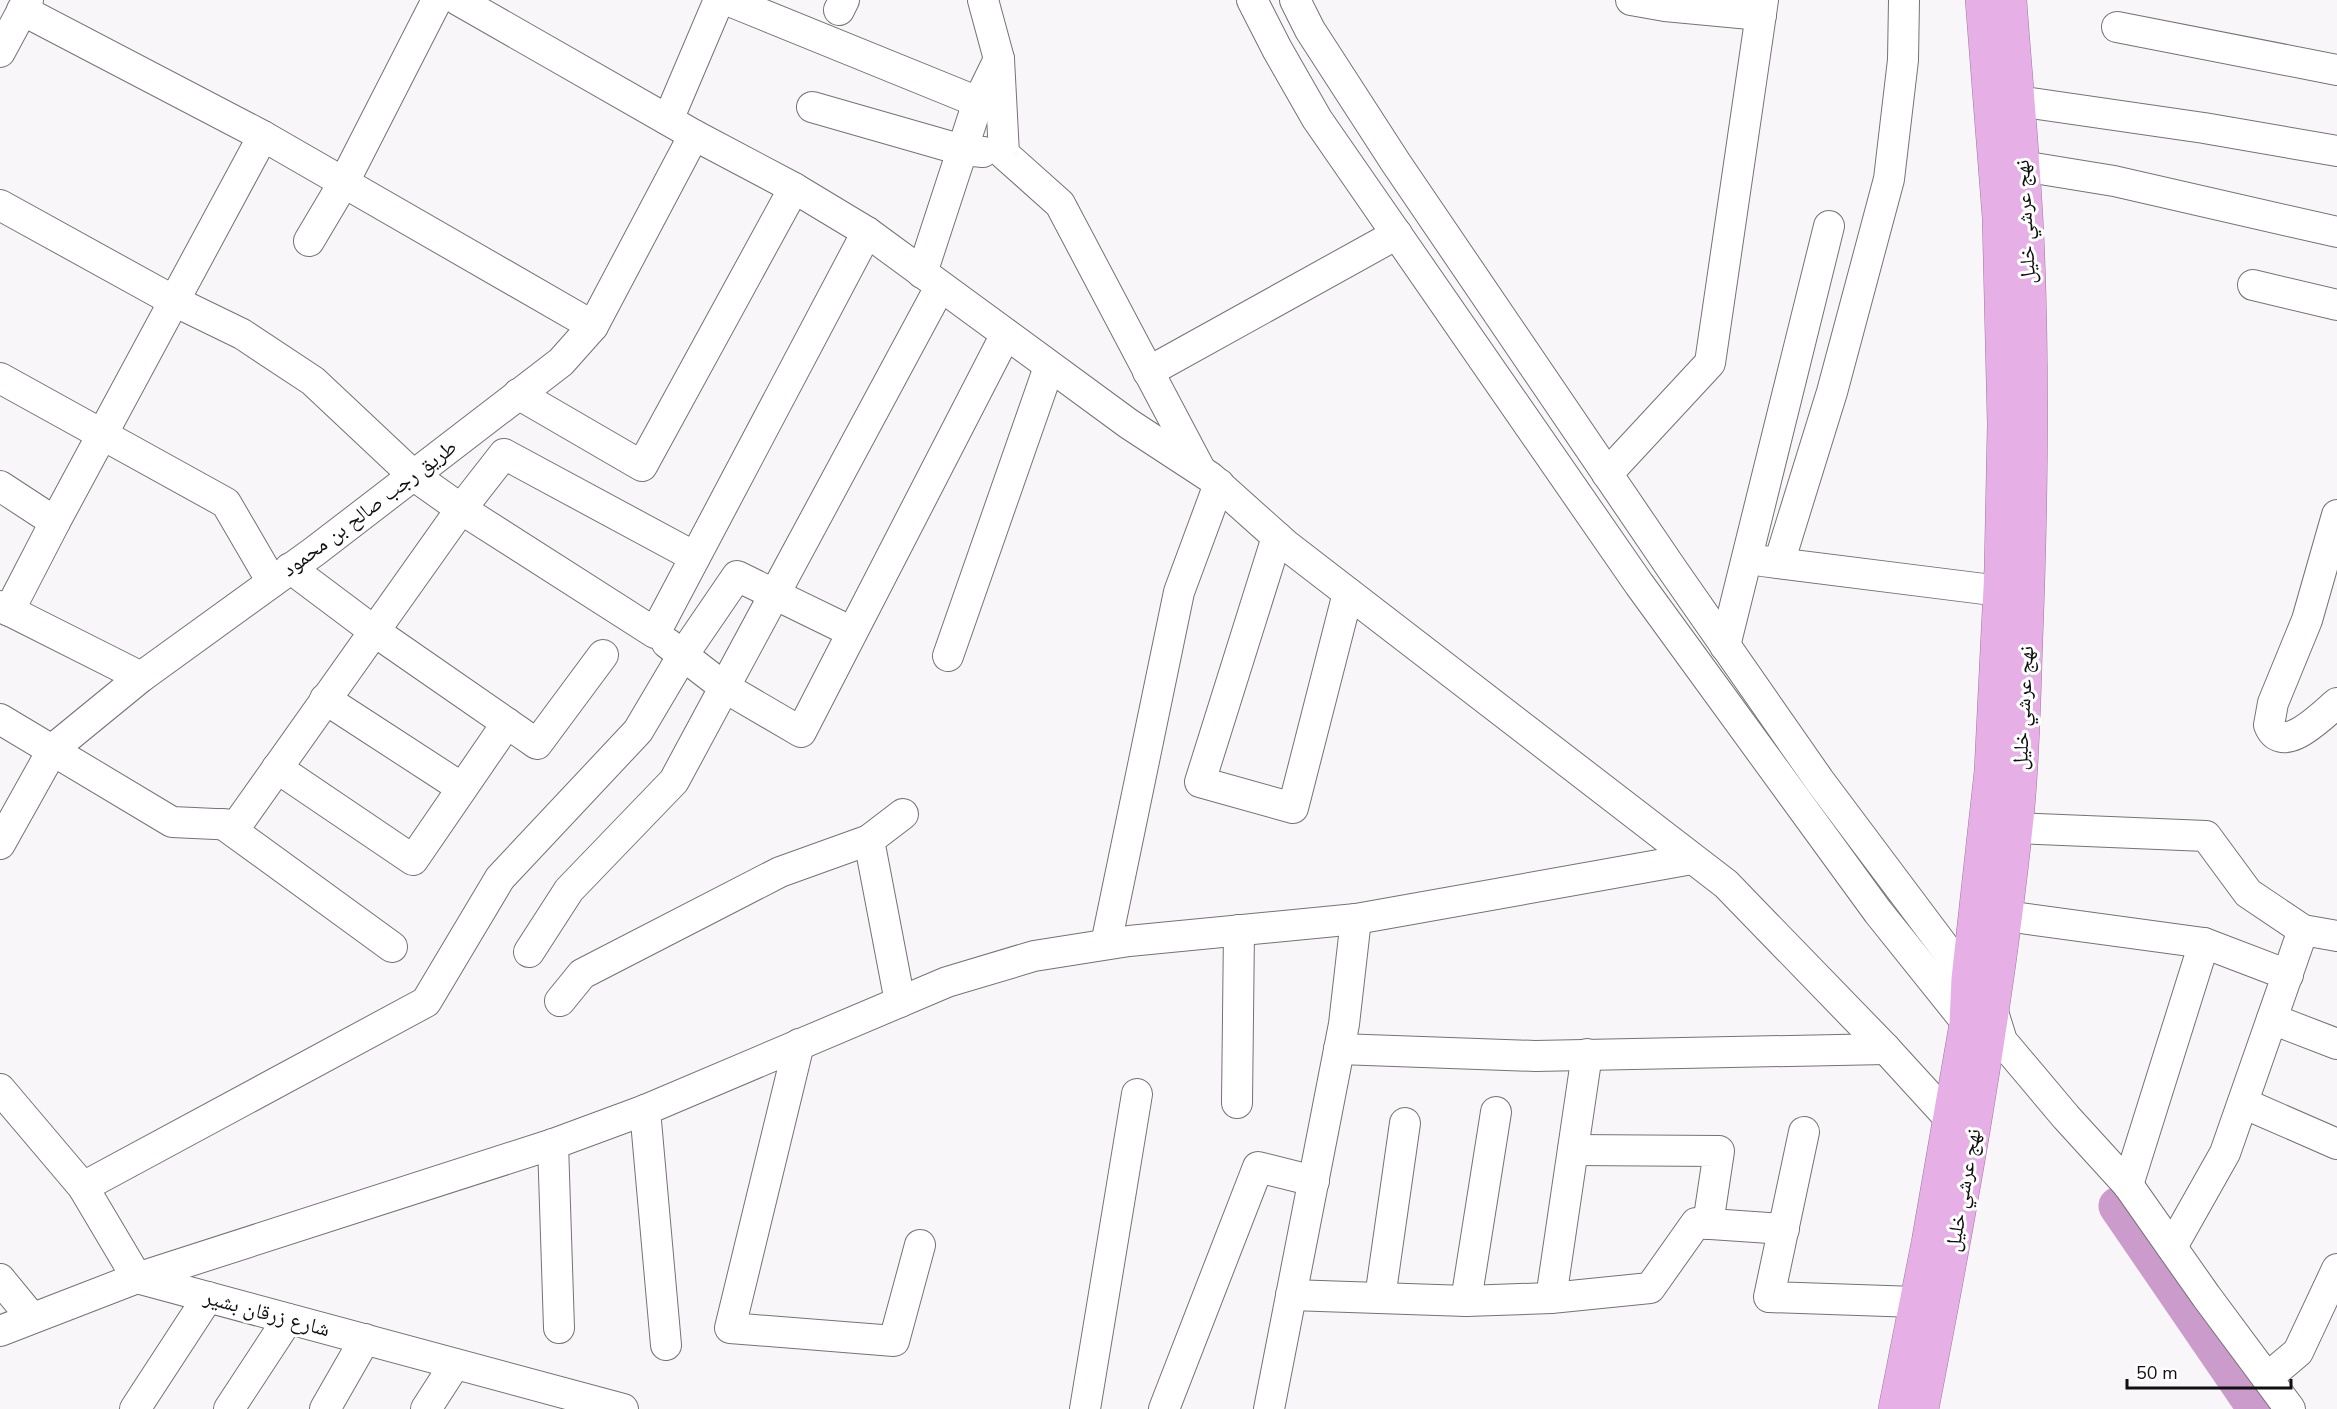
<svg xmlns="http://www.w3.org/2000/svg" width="2337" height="1409" font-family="'Nunito Sans','Noto Naskh Arabic',sans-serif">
<rect width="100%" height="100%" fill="#f9f6f9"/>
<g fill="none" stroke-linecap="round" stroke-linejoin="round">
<path stroke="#cb9ccb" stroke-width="39" d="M2118 1206 2257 1409"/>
<defs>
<g id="minor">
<path d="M458 0 694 135 794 188 867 232 1129 424 1210 477 1286 545 1726 884 1886 1049 1950 1119"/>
<path d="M727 0 978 102"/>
<path d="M1252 0 1277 49 1317 119 1639 584 1878 912 1975 1033"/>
<path d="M1295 0 1310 30 1396 163 1672 569 1819 780 1993 1012 2002 1041 2066 1117 2128 1185 2206 1296 2290 1409"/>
<path d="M1631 0 1665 6 1761 15"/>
<path d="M22 10 263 136 593 326"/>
<path d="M839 10 844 0"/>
<path d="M2117 27 2337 70"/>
<path d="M0 52 28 0"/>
<path d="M999 59 1004 154 1060 204 1200 469"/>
<path d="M2017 101 2204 128 2337 151"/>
<path d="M812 107 962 150 983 152"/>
<path d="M668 120 719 0"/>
<path d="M2022 166 2114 181 2337 232"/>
<path d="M0 205 174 301 242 334 313 381 413 475 461 509 655 633 867 232"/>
<path d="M309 241 344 182 437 0"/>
<path d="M922 273 978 102 999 59 983 0"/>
<path d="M2253 285 2337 305"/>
<path d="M1148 372 1397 234"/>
<path d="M0 378 226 503 272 582"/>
<path d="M518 394 642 466 794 188"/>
<path d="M1607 474 1710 363 1763 0"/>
<path d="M0 486 55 522 263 136"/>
<path d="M2337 515 2307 620 2273 703 2269 725C2282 758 2322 715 2337 703"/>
<path d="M1277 537 1200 782 1293 808 1348 593"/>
<path d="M1762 561 2000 591"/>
<path d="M1779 563 1832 392 1889 179 1903 60 1904 0"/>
<path d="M290 568 374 631 537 744 603 655"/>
<path d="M0 606 141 677"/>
<path d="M9 611 55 522"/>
<path d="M667 643 724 687 801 732 1006 334"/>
<path d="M1725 646 1829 226"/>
<path d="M948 656 1049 367"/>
<path d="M325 699 462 788"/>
<path d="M0 719 172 822 237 825 461 509 504 454 695 557"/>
<path d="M277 768 413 860 507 723"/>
<path d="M223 824 392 947"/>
<path d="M2015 828 2206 836 2248 893 2303 930 2337 936"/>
<path d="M0 844 53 749 141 677 315 551 561 362 593 326 694 135"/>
<path d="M2006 916 2204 943 2288 975"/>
<path d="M1106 944 1179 592 1219 484"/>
<path d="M529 952 569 890 674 781 940 287"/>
<path d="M560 1001 582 974 780 872 869 840"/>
<path d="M900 1002 869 840 903 814"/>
<path d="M2272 1019 2337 1044"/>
<path d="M799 1044 730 1328 894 1341 920 1245"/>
<path d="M1339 1049 1535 1056 1886 1049"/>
<path d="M0 1089 83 1187 137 1278 623 1409"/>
<path d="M1237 1103 1239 930"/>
<path d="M2243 1103 2337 1144"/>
<path d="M645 1110 666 1345"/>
<path d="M1804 1132 1769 1297 1916 1302"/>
<path d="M553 1144 559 1328"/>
<path d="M1573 1150 1719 1151 1708 1224"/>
<path d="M2128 1185 2204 943"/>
<path d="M83 1187 426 1002 500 878 638 731 683 655 737 576 852 632"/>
<path d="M2172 1247 2225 1153 2303 930"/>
<path d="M0 1279 32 1318"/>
<path d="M1291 1295 1466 1301 1551 1298 1650 1288 1696 1223 1784 1229"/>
<path d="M1380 1298 1405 1123"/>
<path d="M1551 1298 1587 1054"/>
<path d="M1466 1301 1496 1112"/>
<path d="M0 1331 137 1278 553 1144 645 1110 947 982 1034 956 1129 941 1356 919 1692 859"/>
<path d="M2267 1378 2298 1352 2337 1269"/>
<path d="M135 1409 208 1297"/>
<path d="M229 1409 288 1319"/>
<path d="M325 1409 365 1339"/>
<path d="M426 1409 455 1364"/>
<path d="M1085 1409 1137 1094"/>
<path d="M1164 1409 1258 1167 1314 1181"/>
<path d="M1269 1409 1344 1024 1356 919"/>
</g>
<g id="highway">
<path d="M1895 1409 1928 1243 1966 1024 1968 979 1991 771 2001 568 2004 424 1999 218 1982 0"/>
<path d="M1922 1409C1960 1213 1996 1017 2017 818 2023 760 2024 700 2026 640 2031 512 2033 384 2028 256 2025 171 2016 85 2010 0"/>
</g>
</defs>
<use href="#minor" stroke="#757275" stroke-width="32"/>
<use href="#highway" stroke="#9b789c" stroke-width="34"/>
<use href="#minor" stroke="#fff" stroke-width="30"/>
<use href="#highway" stroke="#e6b0e7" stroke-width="33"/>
</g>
<g text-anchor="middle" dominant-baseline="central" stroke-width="6" stroke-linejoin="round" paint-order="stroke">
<g font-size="21" fill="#111011" stroke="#fff">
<text transform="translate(2025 222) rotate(-93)">نهج عرشي خليل</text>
<text transform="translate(369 508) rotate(-37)">طريق رجب صالح بن محمود</text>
<text transform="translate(2023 708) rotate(-87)">نهج عرشي خليل</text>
<text transform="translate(1963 1190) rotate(-80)">نهج عرشي خليل</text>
<text transform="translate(267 1313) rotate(15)">شارع زرقان بشير</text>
</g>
</g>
<path d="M2127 1379v9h164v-9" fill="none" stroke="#111011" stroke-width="3"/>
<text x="2136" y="1379" font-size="18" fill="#111011" stroke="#ffffff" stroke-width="4.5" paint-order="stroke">50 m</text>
</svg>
